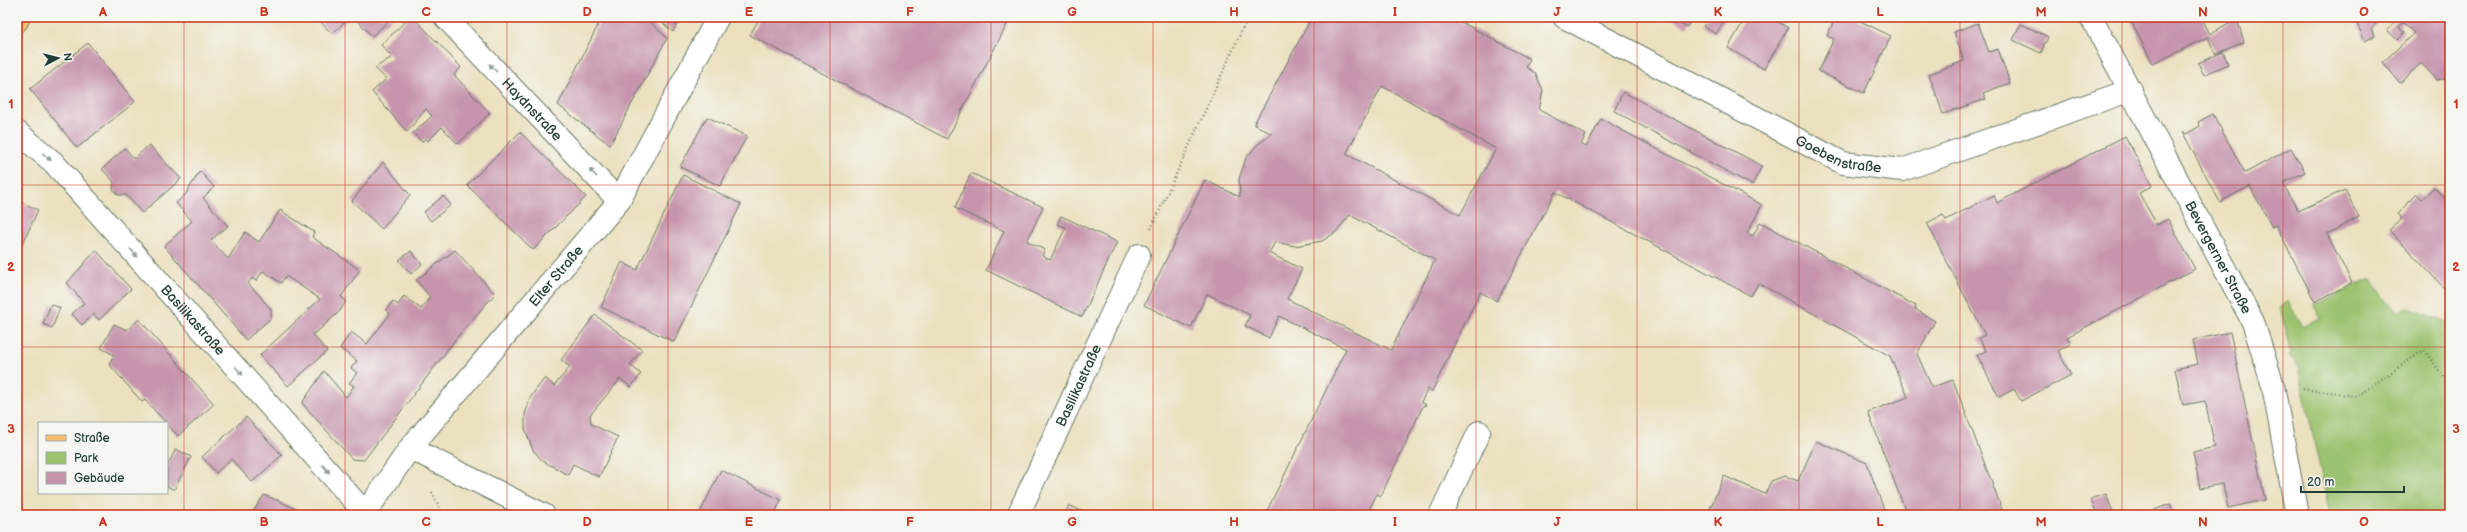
<svg xmlns="http://www.w3.org/2000/svg" width="2467" height="532" font-family="'Balsamiq Sans',sans-serif">
<rect width="100%" height="100%" fill="#f6f6f2"/>
<filter id="ink" filterUnits="userSpaceOnUse"><feTurbulence type="fractalNoise" baseFrequency=".025" numOctaves="2"/><feDisplacementMap in="SourceGraphic" scale="8" xChannelSelector="R" yChannelSelector="G"/><feConvolveMatrix kernelMatrix="1 2 1 2 8 2 1 2 1" color-interpolation-filters="sRGB"/></filter>
<filter id="wash" filterUnits="userSpaceOnUse"><feTurbulence type="fractalNoise" baseFrequency=".012" numOctaves="4" result="noise"/><feDisplacementMap in="SourceGraphic" scale="16" xChannelSelector="R" yChannelSelector="G"/><feGaussianBlur stdDeviation="0.9" result="paint"/><feColorMatrix in="noise" values="0 0 0 0 0 0 0 0 0 0 0 0 0 0 0 0 0 1.4 0 .05"/><feComposite in="paint" operator="in"/></filter>
<g filter="url(#wash)">
<rect width="100%" height="100%" fill="#ebe1bf"/>
<path fill="#9cc36f" stroke="#5e8052" d="M2372 279 2385 300 2399 313 2406 307 2450 323V515H2330L2299 370 2301 369 2289 355 2292 353 2280 308 2288 301 2302 327 2319 318 2315 305Z"/>
<g id="blocks">
<g fill="#c695ad" fill-rule="evenodd">
<path d="M316 17H350L332 34Z"/>
<path d="M354 17H393L372 36Z"/>
<path d="M410 17H413L461 67 454 75 490 113 458 144 442 127 428 141 425 138 422 142 413 133 432 116 426 109 407 132 372 92 386 79 375 68 392 57 381 45Z"/>
<path d="M602 17H645L667 38 610 145 558 105Z"/>
<path d="M656 17H681L673 32Z"/>
<path d="M760 17H1011L947 139 750 35Z"/>
<path d="M1312 17H1449L1467 25 1530 59 1526 67 1535 73 1543 90 1539 110 1586 135 1581 144 1586 147 1601 119 1762 205 1747 233 1753 236 1760 222 1916 306 1915 309 1935 321 1917 354 1932 387 1953 380 2004 515H1907L1868 412 1908 397 1890 356 1758 283 1751 296 1555 192 1497 301 1480 292 1432 391 1428 389 1421 402 1426 405 1423 406 1381 496 1377 494 1370 508 1374 510 1373 512 1370 515H1265L1346 349 1279 316 1269 338 1245 326 1250 315 1207 294 1191 328 1144 305 1205 180 1240 197 1239 179 1246 158 1257 145 1272 134 1254 124 1255 122ZM1382 86 1496 149 1460 215 1346 154ZM1350 215 1435 260 1391 350 1287 299 1302 269 1269 253 1275 242 1295 246 1322 241 1336 232Z"/>
<path d="M1669 17H1693L1687 27Z"/>
<path d="M1708 17H1726L1716 34 1703 26Z"/>
<path d="M1738 17H1770L1788 28 1764 69 1728 48 1743 22 1736 19Z"/>
<path d="M1836 17H1852L1891 36 1864 93 1818 71 1834 39 1827 36Z"/>
<path d="M2129 17H2201L2210 34 2237 18 2244 42 2215 54 2208 37 2153 64Z"/>
<path d="M2354 17H2384L2372 28 2375 36 2365 41Z"/>
<path d="M2401 17H2450V82L2447 78 2437 80 2421 63 2400 83 2383 62 2414 33 2403 22 2399 27 2404 33 2397 40 2387 30Z"/>
<path d="M1978 23 1989 52 1998 49 2010 83 1983 93 1986 99 1943 114 1929 74 1964 61 1954 32Z"/>
<path d="M2021 24 2048 37 2041 53 2013 40Z"/>
<path d="M88 43 135 102 77 148 30 89Z"/>
<path d="M2223 52 2228 64 2204 75 2198 63Z"/>
<path d="M1623 92 1762 166 1752 185 1614 111Z"/>
<path d="M2213 114 2245 173 2291 148 2305 172 2283 183 2298 211 2345 190 2359 217 2327 234 2352 283 2315 302 2276 225 2272 227 2250 186 2220 202 2182 131 2186 134 2200 126 2198 122Z"/>
<path d="M707 117 747 136 720 186 680 167Z"/>
<path d="M520 132 586 197 533 250 467 185Z"/>
<path d="M2125 136 2152 186 2139 193 2157 225 2168 219 2195 269 2067 337 2071 343 2058 351 2071 375 2021 401 2014 389 1999 397 1977 355 1986 351 1979 338 1985 335 1927 223 1943 215 1946 220 1994 195 1997 203Z"/>
<path d="M149 145 181 179 142 213 126 195H118L113 189 114 182 102 169 125 148 134 159Z"/>
<path d="M383 162 410 195 382 229 352 201Z"/>
<path d="M200 171 214 187 203 198 228 226 211 240 228 259 245 232 259 242 280 210 314 232 312 237 360 270 341 297 346 301 340 311 318 331 312 334 327 351 288 386 260 355 320 299 286 276 281 283 263 271 256 281 252 278 248 283 271 309V318L246 340 164 246 192 221 176 203 185 195Z"/>
<path d="M971 173 1043 207 1027 241 1045 250 1042 256 1050 260 1066 227 1057 224 1061 216 1117 242 1082 317 986 270 1004 231 955 208Z"/>
<path d="M683 175 741 204 674 342 601 307 622 262 637 270Z"/>
<path d="M2434 187 2450 204V290L2448 292 2389 230 2402 219 2397 214 2417 194 2422 199Z"/>
<path d="M443 196 451 205 431 221 424 212Z"/>
<path d="M17 200 38 210 17 256Z"/>
<path d="M96 250 131 289 99 320 94 314 82 325 72 314 84 303 67 283Z"/>
<path d="M455 250 495 294 461 332 364 460 352 459 302 403 324 371 346 397 354 386 349 383 357 373 351 368 357 361 340 348 351 332 367 344 390 314 386 310 393 301 398 305 404 296 421 309 430 297 416 280Z"/>
<path d="M411 251 422 264 411 274 399 260Z"/>
<path d="M51 304 60 308 52 328 43 324Z"/>
<path d="M595 315 642 350 630 365 641 374 631 387 620 379 590 415 591 424 618 437 599 477 573 464 568 475 543 461 533 450 525 429V414L531 396 545 378 554 386 570 367 561 360Z"/>
<path d="M139 319 214 404 178 436 145 400 142 402 109 364 114 355 101 348 114 324 127 330Z"/>
<path d="M2230 332 2265 500 2228 508 2223 484 2200 488 2193 452 2215 447 2205 401 2183 405 2175 369 2198 364 2193 340Z"/>
<path d="M246 417 282 455 252 482 231 459 216 473 202 457Z"/>
<path d="M1816 441 1867 463 1886 515H1707L1724 476 1765 494 1771 481 1785 476 1798 481Z"/>
<path d="M176 449 191 457 174 490 167 486V466Z"/>
<path d="M721 470 781 500 774 515H699Z"/>
<path d="M2106 494 2114 515H2097L2091 499Z"/>
<path d="M264 495 279 501 309 515H251Z"/>
<path d="M2170 504 2175 515H2141Z"/>
<path d="M1069 505 1090 515H1064Z"/>
<path d="M2190 511 2192 515H2178Z"/>
</g>
</g>
</g>
<g filter="url(#ink)">
<use href="#blocks" fill-opacity="0" stroke="#667665" stroke-width="1"/>
<g fill="none" stroke-linecap="round" stroke-linejoin="round">
<defs>
<g id="minor">
<path id="s1" d="M445 17 619 201"/>
<path id="s2" d="M1564 17 1843 163 1902 170 2131 90"/>
<path id="s3" d="M2091 17 2253 322 2273 386 2297 515"/>
<path id="s4" d="M17 132 53 162 365 513"/>
<path d="M410 448 544 515"/>
<path id="s5" d="M364 515 410 448 619 201 718 17"/>
<path id="s6" d="M1018 515 1139 255"/>
<path d="M1440 515 1479 432"/>
</g>
<path id="major" d="M17 21 19 17"/>
</defs>
<use href="#minor" stroke="#667665" stroke-width="24"/>
<use href="#major" stroke="#667665" stroke-width="24"/>
<g stroke="#667665" stroke-width="2.5" stroke-dasharray="1 3" stroke-linecap="butt">
<path d="M1151 229 1248 17"/>
<path d="M2303 389 2357 396 2424 350 2450 385"/>
<path d="M432 492 443 515"/>
<path d="M2438 515 2450 508"/>
</g>
<use href="#minor" stroke="#fff" stroke-width="22"/>
<use href="#major" stroke="#f9be6d" stroke-width="22"/>
</g>
<defs><path id="oneway-solid" d="M-6-.8H1V-3.2L6.5 0L1 3.2V.8H-6Z"/></defs>
<g fill="#8f9e9a">
<use href="#oneway-solid" transform="translate(493 68) rotate(-134)"/>
<use href="#oneway-solid" transform="translate(47 157) rotate(40)"/>
<use href="#oneway-solid" transform="translate(593 173) rotate(-134)"/>
<use href="#oneway-solid" transform="translate(134 253) rotate(48)"/>
<use href="#oneway-solid" transform="translate(239 371) rotate(48)"/>
<use href="#oneway-solid" transform="translate(326 469) rotate(48)"/>
</g>
</g>
<path fill="none" stroke="#c8321e" stroke-width="1" stroke-opacity="0.55" d="M184 17V515M345 17V515M507 17V515M668 17V515M830 17V515M991 17V515M1153 17V515M1314 17V515M1476 17V515M1637 17V515M1799 17V515M1960 17V515M2122 17V515M2283 17V515M17 185H2450M17 347H2450"/>
<g text-anchor="middle" dominant-baseline="central" stroke-width="4" stroke-linejoin="round" paint-order="stroke">
<g font-size="14" fill="#1f3d34" stroke="#f6f6f2">
<text stroke="none"><textPath href="#s1" startOffset="127">Haydnstraße</textPath></text>
<text stroke="none"><textPath href="#s2" startOffset="308">Goebenstraße</textPath></text>
<text stroke="none"><textPath href="#s3" startOffset="272">Bevergerner Straße</textPath></text>
<text stroke="none"><textPath href="#s5" startOffset="307">Elter Straße</textPath></text>
<text stroke="none"><textPath href="#s4" startOffset="258">Basilikastraße</textPath></text>
<text stroke="none"><textPath href="#s6" startOffset="143">Basilikastraße</textPath></text>
</g>
</g>
<rect width="2467" height="532" fill="none" stroke="#f6f6f2" stroke-width="44"/>
<rect x="38" y="422" width="130" height="72" fill="#f6f6f2" stroke="#a0aca6"/>
<rect x="46" y="435" width="20" height="6" fill="#f9be6d" stroke="#a0aca6"/>
<text x="74" y="442" font-size="12" fill="#1f3d34">Straße</text>
<rect x="46" y="452" width="20" height="12" fill="#9cc36f" stroke="#a0aca6"/>
<text x="74" y="462" font-size="12" fill="#1f3d34">Park</text>
<rect x="46" y="472" width="20" height="12" fill="#c695ad" stroke="#a0aca6"/>
<text x="74" y="482" font-size="12" fill="#1f3d34">Gebäude</text>
<g transform="translate(58 58) rotate(83)" stroke="#f6f6f2" stroke-width="3" paint-order="stroke">
<path d="M0-3L7 15L0 10L-7 15Z" fill="#1f3d34"/>
<text y="-6" font-size="11" font-weight="bold" text-anchor="middle" fill="#1f3d34">N</text>
</g>
<path d="M2301 486v6h103v-6" fill="none" stroke="#1f3d34" stroke-width="2"/>
<text x="2307" y="486" font-size="12" fill="#1f3d34" stroke="#f6f6f2" stroke-width="3" paint-order="stroke">20 m</text>
<rect x="22" y="22" width="2423" height="488" fill="none" stroke="#c8321e" stroke-width="1.5"/>
<g font-size="13" text-anchor="middle" font-weight="bold" fill="#c8321e">
<text x="103" y="16">A</text>
<text x="264" y="16">B</text>
<text x="426" y="16">C</text>
<text x="587" y="16">D</text>
<text x="749" y="16">E</text>
<text x="910" y="16">F</text>
<text x="1072" y="16">G</text>
<text x="1234" y="16">H</text>
<text x="1395" y="16">I</text>
<text x="1557" y="16">J</text>
<text x="1718" y="16">K</text>
<text x="1880" y="16">L</text>
<text x="2041" y="16">M</text>
<text x="2203" y="16">N</text>
<text x="2364" y="16">O</text>
<text x="11" y="108">1</text>
<text x="2456" y="108">1</text>
<text x="11" y="271">2</text>
<text x="2456" y="271">2</text>
<text x="11" y="433">3</text>
<text x="2456" y="433">3</text>
<text x="103" y="526">A</text>
<text x="264" y="526">B</text>
<text x="426" y="526">C</text>
<text x="587" y="526">D</text>
<text x="749" y="526">E</text>
<text x="910" y="526">F</text>
<text x="1072" y="526">G</text>
<text x="1234" y="526">H</text>
<text x="1395" y="526">I</text>
<text x="1557" y="526">J</text>
<text x="1718" y="526">K</text>
<text x="1880" y="526">L</text>
<text x="2041" y="526">M</text>
<text x="2203" y="526">N</text>
<text x="2364" y="526">O</text>
</g>
</svg>
